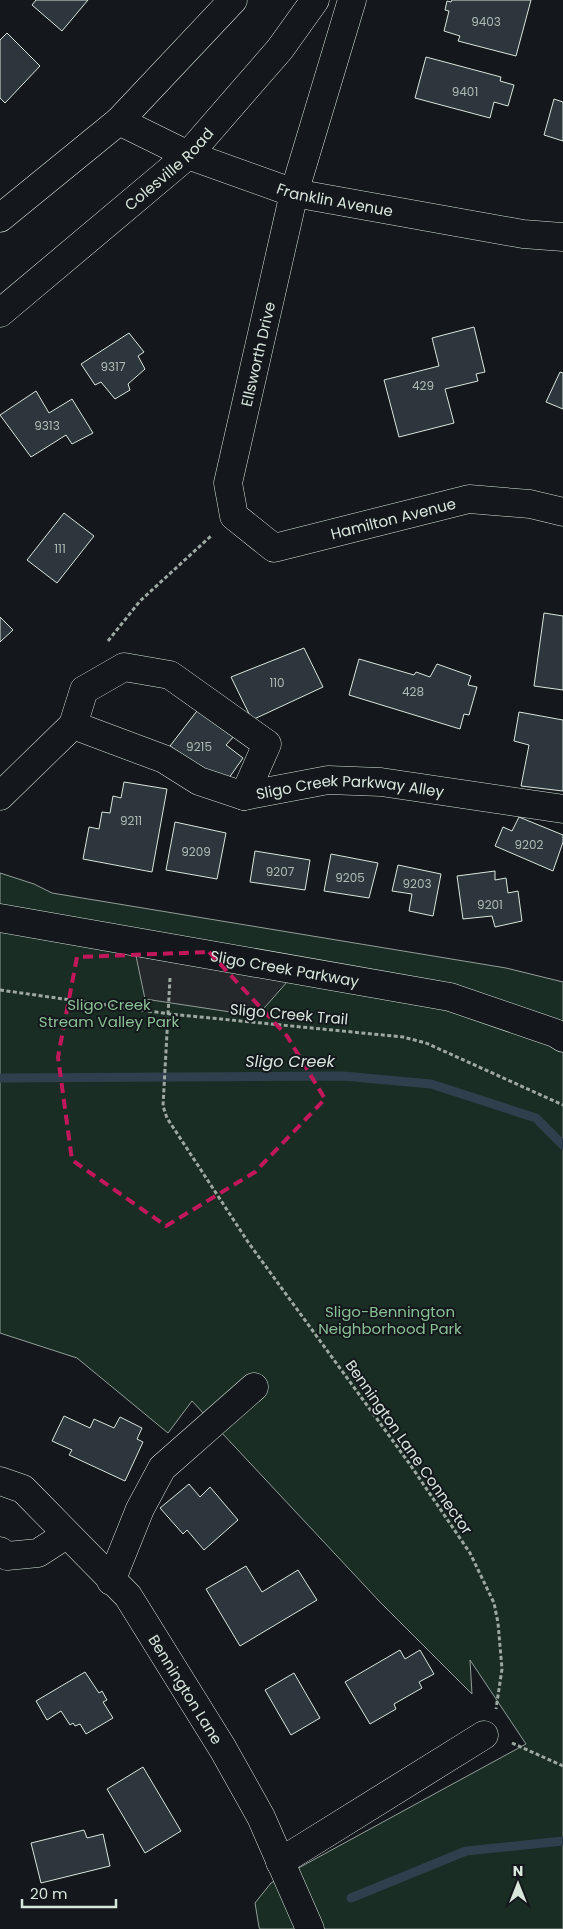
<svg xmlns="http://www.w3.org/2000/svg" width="563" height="1929" font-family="Poppins,sans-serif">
<rect width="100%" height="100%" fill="#14181c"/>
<path fill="#1a2d24" stroke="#939e99" d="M0 873 34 884 52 893 506 968 563 982V1929H260L259 1927 255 1903 271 1883 526 1744 470 1660 472 1694 380 1602 192 1401 168 1433 77 1358 0 1333Z"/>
<path fill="#24282b" stroke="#939e99" d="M136 956 288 981 257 1016 145 999Z"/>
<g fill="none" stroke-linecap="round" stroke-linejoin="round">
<g stroke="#2f3f4d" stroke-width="9">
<path d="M0 1078 343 1076 431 1084 536 1118 563 1145"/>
<path d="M351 1898 466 1851 563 1841"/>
</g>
</g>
<g fill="#2c363c" stroke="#d8e6dc">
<path d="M36 0H88L62 31 32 5Z"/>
<path d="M452 0H531L516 56 458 41 460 36 444 31 449 11 445 10 447 1 451 2Z"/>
<path d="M7 33 40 66 5 103 0 98V40Z"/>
<path d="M426 57 501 77 500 81 514 85 508 106 494 102 490 118 415 98Z"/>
<path d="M554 99 563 102V141L544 135Z"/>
<path d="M474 327 485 372 476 374 478 381 445 389 454 423 399 437 384 380 439 366 432 338Z"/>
<path d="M129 333 144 352 138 356 145 369 128 384 130 390 115 399 101 382 95 385 81 364Z"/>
<path d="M560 372 563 373V409L546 402Z"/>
<path d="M36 391 49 413 72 399 93 433 72 444 66 435 31 457 0 415Z"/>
<path d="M64 513 94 536 57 583 27 560Z"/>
<path d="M544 613 563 616V690L534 686Z"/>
<path d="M0 617 13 630 0 642Z"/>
<path d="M304 648 323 687 252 720 231 677Z"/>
<path d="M359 659 414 675 416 672 430 677 437 664 471 676 468 685 477 687 469 715 464 714 460 729 349 695Z"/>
<path d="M200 707 236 734 226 745 243 758 224 785 170 746Z"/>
<path d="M519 712 563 720V791L521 786 529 745 514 741Z"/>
<path d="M124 782 167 789 152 872 83 859 89 827 99 829 102 812 110 813 113 796 121 798Z"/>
<path d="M519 817 563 835V842L553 871 495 846 503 827 512 831Z"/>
<path d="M175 822 226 833 217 879 166 870Z"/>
<path d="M255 851 310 860 305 890 250 882Z"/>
<path d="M331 854 378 863 369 898 324 891Z"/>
<path d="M398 865 441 874 433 916 409 911 412 894 392 891Z"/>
<path d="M495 871V880L506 878 508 893 518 891 522 921 495 927 492 916 463 919 457 876Z"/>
<path d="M64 1416 90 1428 94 1419 114 1428 120 1417 142 1428 137 1439 143 1442 125 1481 69 1455 72 1450 52 1441Z"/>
<path d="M189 1484 200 1497 210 1487 238 1520 204 1550 187 1530 183 1534 160 1508Z"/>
<path d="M246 1566 262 1592 298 1570 317 1600 240 1646 206 1589Z"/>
<path d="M400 1650 405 1659 420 1650 434 1674 419 1682 422 1688 394 1704 396 1709 370 1724 345 1682Z"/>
<path d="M85 1672 99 1693 102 1691 107 1700 103 1702 113 1718 86 1734 80 1724 75 1726 73 1723 70 1725 61 1711 47 1720 36 1701Z"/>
<path d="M294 1673 320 1718 291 1735 265 1690Z"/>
<path d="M143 1767 181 1831 145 1853 107 1789Z"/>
<path d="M84 1830 87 1838 103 1834 110 1866 41 1883 31 1843Z"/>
</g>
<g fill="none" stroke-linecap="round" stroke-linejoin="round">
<defs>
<g id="minor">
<path id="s1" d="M119 121 188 155 294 193 523 234 563 237"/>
<path id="s2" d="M294 193 228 483 234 516 274 548 469 499 530 504 563 512"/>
<path d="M73 725 84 690 124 667 170 675 267 744 244 796"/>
<path id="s3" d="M0 796 73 725 164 759 199 781 244 796 328 780 381 782 563 809"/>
<path id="s4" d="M0 918 450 997 555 1033 563 1038"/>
<path id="s5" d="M0 1481 23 1489 128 1596 223 1749 261 1817 310 1929"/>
<path d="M0 1551 7 1556 38 1553 66 1535"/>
<path d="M111 1581 140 1509 162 1468 254 1387"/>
<path d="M280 1862 484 1735"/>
</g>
<g id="highway">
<path d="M294 193 352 0"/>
<path d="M0 218 119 121 233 0"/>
<path id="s6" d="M0 313 188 155 280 49 315 0"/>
</g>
</defs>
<use href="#minor" stroke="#d8e6dc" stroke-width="29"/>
<use href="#highway" stroke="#d8e6dc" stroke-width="29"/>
<g stroke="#9da8a2" stroke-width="3" stroke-dasharray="4 2.5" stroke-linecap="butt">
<path d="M108 641 140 601 212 535"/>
<path d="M170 978 163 1106 167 1118 248 1242 409 1463 470 1553 494 1603 498 1623 502 1669 496 1709"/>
<path d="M0 990 170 1014 403 1037 426 1043 563 1105"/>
<path d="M512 1743 563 1766"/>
</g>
<use href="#minor" stroke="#14181c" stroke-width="28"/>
<use href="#highway" stroke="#14181c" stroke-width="28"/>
</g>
<path fill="none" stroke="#c2185b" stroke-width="4" stroke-dasharray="10 6" stroke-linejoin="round" d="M209 952 287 1036 325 1099 255 1172 166 1226 72 1160 58 1057 77 957Z"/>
<g text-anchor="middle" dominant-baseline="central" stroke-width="4" stroke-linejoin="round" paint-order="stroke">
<g font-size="12" fill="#adbab4">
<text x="486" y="21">9403</text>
<text x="465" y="91">9401</text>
<text x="113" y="366">9317</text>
<text x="423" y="385">429</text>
<text x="47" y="425">9313</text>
<text x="60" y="548">111</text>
<text x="277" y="682">110</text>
<text x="413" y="691">428</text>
<text x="199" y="746">9215</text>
<text x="131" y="820">9211</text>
<text x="529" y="844">9202</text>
<text x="196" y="851">9209</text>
<text x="280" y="871">9207</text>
<text x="350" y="877">9205</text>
<text x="417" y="883">9203</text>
<text x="490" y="904">9201</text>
</g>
<g font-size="15" fill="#d8e6dc" stroke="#14181c">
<text stroke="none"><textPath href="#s6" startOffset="222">Colesville Road</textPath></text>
<text stroke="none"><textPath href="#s1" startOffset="231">Franklin Avenue</textPath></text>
<text transform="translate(258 354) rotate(-77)">Ellsworth Drive</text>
<text stroke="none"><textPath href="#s2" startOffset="505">Hamilton Avenue</textPath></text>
<text stroke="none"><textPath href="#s3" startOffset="395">Sligo Creek Parkway Alley</textPath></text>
<text stroke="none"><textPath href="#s4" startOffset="289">Sligo Creek Parkway</textPath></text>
<text transform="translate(289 1014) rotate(5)">Sligo Creek Trail</text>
<text transform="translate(409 1447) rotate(55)">Bennington Lane Connector</text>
<text stroke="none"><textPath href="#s5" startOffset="284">Bennington Lane</textPath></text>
</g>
<g font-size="15" fill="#8ac095" stroke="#14181c">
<text x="109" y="1004">Sligo Creek<tspan x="109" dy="17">Stream Valley Park</tspan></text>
<text x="390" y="1311">Sligo-Bennington<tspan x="390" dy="17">Neighborhood Park</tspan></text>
</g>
<g font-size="16" font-style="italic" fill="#d8e6dc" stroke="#14181c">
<text x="290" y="1061">Sligo Creek</text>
</g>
</g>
<g transform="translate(518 1884)" stroke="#14181c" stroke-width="4" paint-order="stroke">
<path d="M0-4L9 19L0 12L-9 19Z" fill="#d8e6dc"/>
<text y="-8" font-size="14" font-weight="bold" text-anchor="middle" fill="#d8e6dc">N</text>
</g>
<path d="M22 1899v8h94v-8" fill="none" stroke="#d8e6dc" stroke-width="2.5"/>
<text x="30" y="1899" font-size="15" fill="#d8e6dc" stroke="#14181c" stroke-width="4" paint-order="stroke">20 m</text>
</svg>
